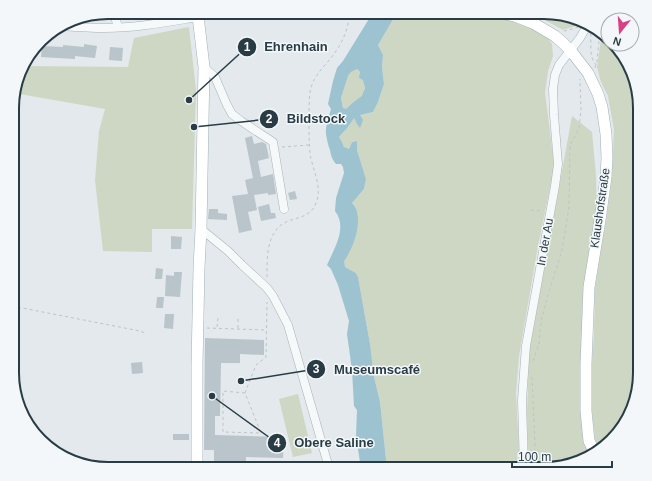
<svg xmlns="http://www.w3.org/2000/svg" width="652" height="481" font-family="Helvetica,sans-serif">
<rect width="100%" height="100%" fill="#e3e9ec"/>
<g fill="#ced7c4">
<path d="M530 12H550L581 19 583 21V22H578L576 26 563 30Z"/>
<path d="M484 14 502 17 526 25 548 38 552 44 553 56 548 71 545 93 554 163 553 173 538 246 519 356 516 394 520 469H387L380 402 374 377 370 344 358 277 356 273 345 267 343 261C353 248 361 227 357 211 356 208 354 205 352 203L364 189 366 179 357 150V141L352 142 349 149 344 147 342 142 339 137 348 127 354 117 357 124 360 115 373 112 378 102 384 84 382 67 383 55 378 45 393 18 399 16Z"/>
<path d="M189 27 196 90 192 229H152V252L103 251 95 180 99 131 105 109 14 93 23 66 128 67 134 38Z"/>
<path d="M602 32 608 37V44H614L630 66 640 107V380L616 436 600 449 595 439 592 411V365L594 333 595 288 602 243 606 221 612 177 614 130 608 96 601 82 597 67Z"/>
<path d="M357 69C363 75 368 89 362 97 360 99 355 100 353 102 350 104 348 107 346 110L343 108 341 98 348 76 351 72Z"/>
<path d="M572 116 592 132 596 175 597 220 586 287 592 455 586 459 544 469H529L527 415 529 353Z"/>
<path d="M298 394 312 453 293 457 279 399Z"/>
</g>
<path fill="#9cc3cf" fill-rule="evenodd" d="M372 14H396L378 45 383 55 382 67 384 84 378 102 373 112 360 115 363 120 360 128 357 124 354 118 348 127 339 137 342 142 344 147 349 149 352 142 357 141V150L366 179 364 189 352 203C354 205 356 208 357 211 361 228 353 248 344 261L345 267 356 273 358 277 370 344 374 377 380 402 387 469H361L356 436 357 410 354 406 352 370 347 334 349 321 338 285 331 269 327 265C334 249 348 227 335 211L336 198 344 173 343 167 341 164H336C332 159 331 156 330 150 328 145 327 140 326 134 325 127 329 117 331 109L328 104 333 81 337 68 343 61ZM357 69 360 72 359 78 363 80 365 88 362 96 352 103 346 109 343 108 341 98 348 76 351 72Z"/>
<g fill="#bac4cb">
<path d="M84 44 97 46 95 58 75 56V59L41 57 42 46 63 47V45L84 47Z"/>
<path d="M110 47 123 48 122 61 109 60Z"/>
<path d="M252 136 254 144 262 142 266 144 269 158 258 161 261 177 273 174 276 194 268 195V193L254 195 257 210 248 212 252 230 239 233 232 196 248 194 245 180 253 178 245 138Z"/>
<path d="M295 191 297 199 290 200 288 193Z"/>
<path d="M269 204 271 213H275L276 218 261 221 258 207Z"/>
<path d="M209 209H218V213L227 214V220L208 219Z"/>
<path d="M171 236 182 237 181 249H171Z"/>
<path d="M156 268 163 269 162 279H155Z"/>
<path d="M174 272H182L180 297 165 296 166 275 174 276Z"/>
<path d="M157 297H164L163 308H156Z"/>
<path d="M165 314H174L173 329 164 328Z"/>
<path d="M205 338 264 340V355L240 354V363H221L220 416H215V435L284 437 283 458 246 457V469H214V450H204Z"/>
<path d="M142 362 143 373 132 374 131 363Z"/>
<rect x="173" y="434" width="16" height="6"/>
</g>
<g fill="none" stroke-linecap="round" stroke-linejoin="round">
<defs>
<g id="minor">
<path d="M115 17 118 27"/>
<path d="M62 26C76 27 91 28 105 28 136 28 167 22 198 17"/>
<path d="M204 67 215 77 227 105 232 114 241 121 273 142 284 209"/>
<path d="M201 229 228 251 242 265 267 288 273 296 288 325 327 461 331 469"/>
<path d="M524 469 522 400 526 346 555 186 558 164 554 115 553 89 555 75 559 65 580 38 588 24"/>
</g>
<g id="major">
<path d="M500 13 515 16 533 23 555 36 563 43 571 51 588 73 598 94 602 107 606 134 607 158 606 177 600 220 589 287 586 364V411L589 441 595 453"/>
<path d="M197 469V365L199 268 201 229 204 67 198 16"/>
</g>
</defs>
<use href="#minor" stroke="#a7b2b7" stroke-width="9"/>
<use href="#major" stroke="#a1b2b9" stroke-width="12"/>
<g stroke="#bdc4c8" stroke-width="1" stroke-dasharray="3 3" stroke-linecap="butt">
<path d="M564 31 569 30 578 27"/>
<path d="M590 34 591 35C591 44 589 57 596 65"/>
<path d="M595 68 597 61 600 31"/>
<path d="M282 147 309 145"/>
<path d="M531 210 542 211"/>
<path d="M267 277C267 260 266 237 281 225 293 216 310 220 316 203 323 187 312 169 310 153 309 142 309 132 309 122 309 112 309 102 310 92 313 74 327 65 336 51 344 40 348 27 350 14"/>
<path d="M12 306 140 331 145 333"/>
<path d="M217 327 218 318"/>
<path d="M207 328 266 330"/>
<path d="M238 328V319"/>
<path d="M533 361 539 344 541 322 546 302 562 250 569 207 570 145 579 129 581 110 580 79"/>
<path d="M532 377 536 469"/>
<path d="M245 393 223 391V432L261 433 245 393 256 365 266 357 267 302"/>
<path d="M297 469 320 463"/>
</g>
<use href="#minor" stroke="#f6f9fa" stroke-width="8"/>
<use href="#major" stroke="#fff" stroke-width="11"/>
</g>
<g text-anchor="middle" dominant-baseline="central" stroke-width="3" stroke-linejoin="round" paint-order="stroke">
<g font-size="12" fill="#293c46" stroke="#f3f7f9">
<text transform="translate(600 208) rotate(-82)">Klaushofstraße</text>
<text transform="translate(545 242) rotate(-80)">In der Au</text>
</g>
</g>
<path d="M0 0H652V481H0ZM108 19H544A89 89 0 0 1 633 108V373A89 89 0 0 1 544 462H108A89 89 0 0 1 19 373V108A89 89 0 0 1 108 19Z" fill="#f3f7f9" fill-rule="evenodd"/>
<path fill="none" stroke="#293c46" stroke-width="2" d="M108 19H544A89 89 0 0 1 633 108V373A89 89 0 0 1 544 462H108A89 89 0 0 1 19 373V108A89 89 0 0 1 108 19Z"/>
<path fill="none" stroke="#293c46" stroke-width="1.5" d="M189 100L247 47M194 127L269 119M241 381L316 369M212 396L277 443"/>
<g fill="#293c46" stroke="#f3f7f9" stroke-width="1.5">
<circle cx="189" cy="100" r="4"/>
<circle cx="194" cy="127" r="4"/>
<circle cx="241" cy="381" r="4"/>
<circle cx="212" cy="396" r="4"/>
<circle cx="247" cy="47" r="10"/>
<circle cx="269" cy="119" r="10"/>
<circle cx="316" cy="369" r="10"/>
<circle cx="277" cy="443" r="10"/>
</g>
<g font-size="12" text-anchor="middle" font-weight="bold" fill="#fff">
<text x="247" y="51">1</text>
<text x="269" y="123">2</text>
<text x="316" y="373">3</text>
<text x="277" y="447">4</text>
</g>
<g font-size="13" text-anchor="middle" font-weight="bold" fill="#293c46" stroke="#f3f7f9" stroke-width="3" stroke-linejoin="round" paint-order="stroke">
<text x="296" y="51">Ehrenhain</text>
<text x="316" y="123">Bildstock</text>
<text x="377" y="374">Museumscafé</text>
<text x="334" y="447">Obere Saline</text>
</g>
<g transform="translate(620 32) rotate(197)"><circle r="19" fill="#f3f7f9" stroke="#a2acb1"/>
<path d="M0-3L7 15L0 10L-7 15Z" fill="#d94084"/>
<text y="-6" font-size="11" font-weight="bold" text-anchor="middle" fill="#293c46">N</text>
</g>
<path d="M512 461v6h100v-6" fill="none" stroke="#293c46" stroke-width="2"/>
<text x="518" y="461" font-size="12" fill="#293c46" stroke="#f3f7f9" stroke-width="3" paint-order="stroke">100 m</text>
</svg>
